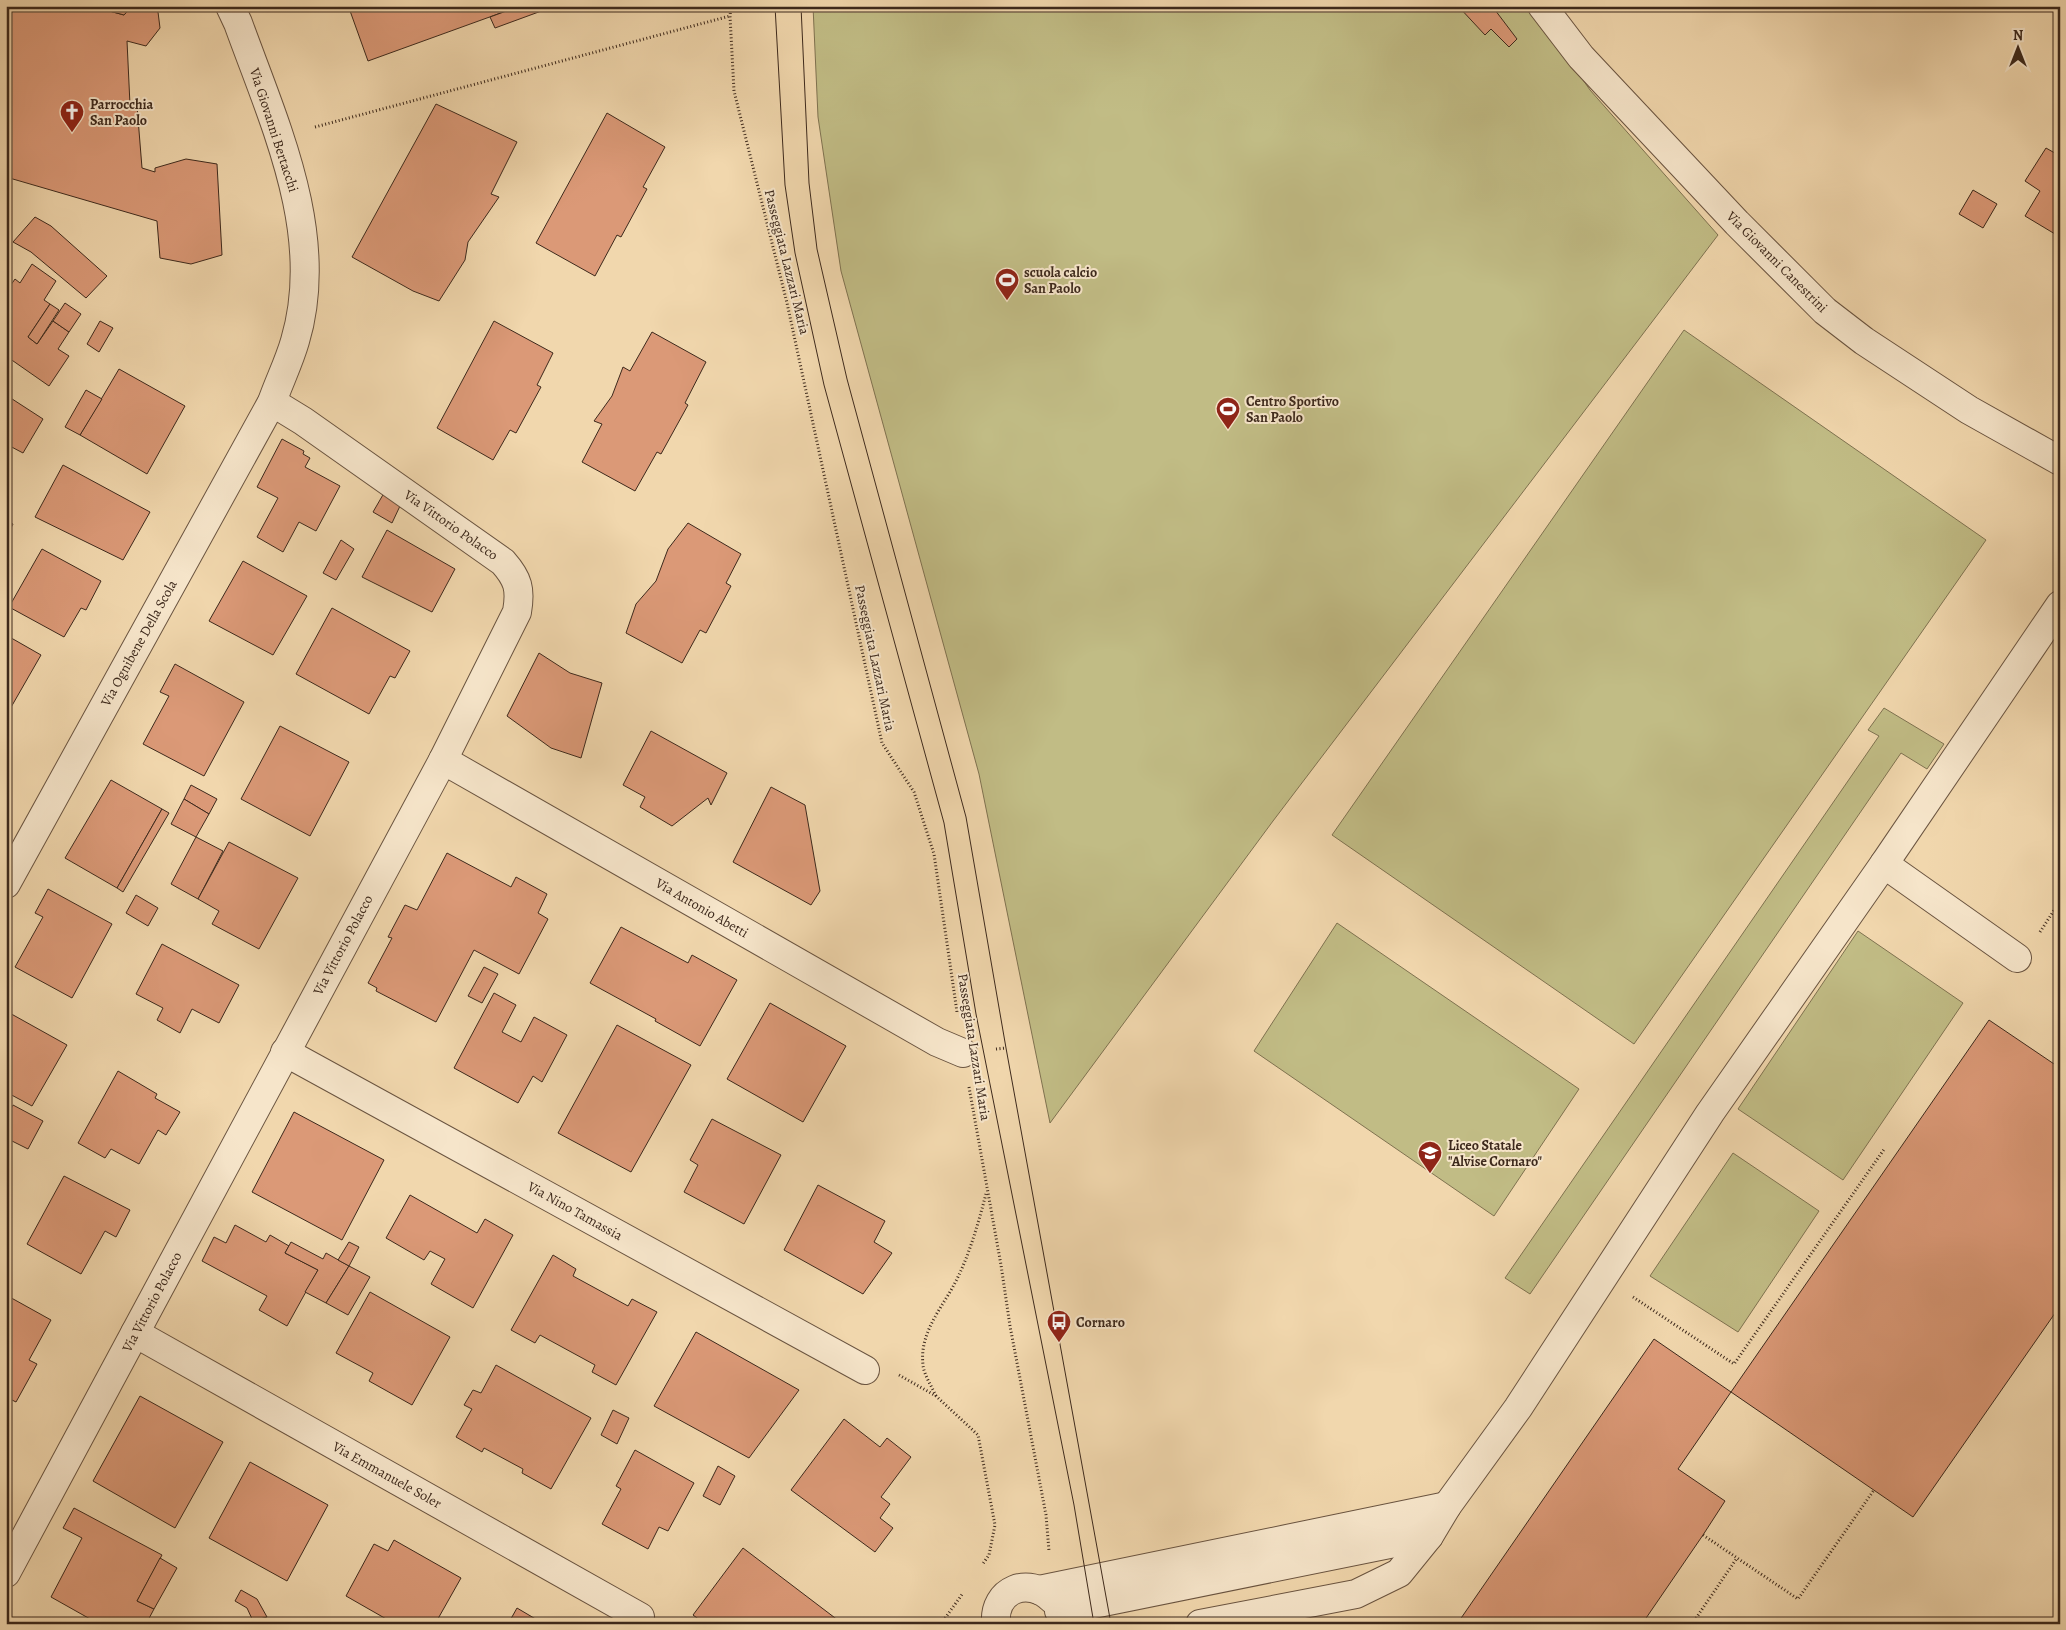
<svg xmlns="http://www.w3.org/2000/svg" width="2066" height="1630" font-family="Alegreya,serif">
<rect width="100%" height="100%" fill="#f1d7ad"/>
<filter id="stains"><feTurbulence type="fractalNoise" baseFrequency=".004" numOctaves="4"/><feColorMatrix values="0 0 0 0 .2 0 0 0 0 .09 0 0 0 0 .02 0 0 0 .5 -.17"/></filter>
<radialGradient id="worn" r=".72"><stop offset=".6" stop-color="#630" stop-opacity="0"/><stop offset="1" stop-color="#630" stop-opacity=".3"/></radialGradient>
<g fill="#c1bc85" stroke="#7f7250">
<path d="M813 6H1532L1590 90 1718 235 1273 821 1050 1123 979 774 841 271 818 117Z"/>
<path d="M1684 330 1986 540 1634 1044 1332 835Z"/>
<path d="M1884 708 1944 744 1927 769 1901 753 1530 1294 1505 1278 1879 736 1868 730Z"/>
<path d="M1337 923 1579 1089 1494 1216 1254 1051Z"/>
<path d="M1858 931 1963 1003 1843 1180 1738 1109Z"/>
<path d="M1733 1153 1819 1211 1738 1332 1650 1276Z"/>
</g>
<g fill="#db9977" stroke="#3d291c">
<path d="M6 6H91L124 15 132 6H139L158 12 160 28 146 46 127 41 130 105 137 106 142 168 155 172V168L186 159 217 164 222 255 191 264 160 258 157 221 6 177Z"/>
<path d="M91 6H132L124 15Z"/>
<path d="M354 6H520L368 61 349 8Z"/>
<path d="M520 6H555L495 28 490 17Z"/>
<path d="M1458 6H1492L1517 39 1509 47 1491 29 1485 35Z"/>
<path d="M436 104 517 142 491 194 499 197 468 242 465 260 439 301 413 291 352 257Z"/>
<path d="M607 113 665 147 643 187 647 189 621 237 617 235 595 276 536 243Z"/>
<path d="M2046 148 2060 156V237L2025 216 2040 191 2025 181Z"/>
<path d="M1973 190 1997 204 1983 228 1959 214Z"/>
<path d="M35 217 51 226 107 276 86 298 31 252 13 242Z"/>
<path d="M32 264 56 281 44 300 50 304 28 337 37 344 53 321 69 332 58 349 69 356 49 386 6 356V292L15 279 20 283Z"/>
<path d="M65 303 81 314 69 332 53 321Z"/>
<path d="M50 304 59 310 37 344 28 337Z"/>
<path d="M100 321 113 328 99 352 87 344Z"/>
<path d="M494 321 553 353 537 385 541 387 516 433 510 430 493 460 437 428Z"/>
<path d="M652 332 706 362 685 403 688 405 661 454 657 452 635 491 582 462 602 424 594 421 612 396 623 367 630 371Z"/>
<path d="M119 369 185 406 147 474 80 435Z"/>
<path d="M86 390 102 399 80 435 65 427Z"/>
<path d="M6 395 43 419 23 453 6 444Z"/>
<path d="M282 439 304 451 303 454 310 458 305 467 340 486 316 531 299 522 283 552 257 537 278 498 257 487Z"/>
<path d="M63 465 150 512 123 560 35 517Z"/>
<path d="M384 493 400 506 392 523 373 512Z"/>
<path d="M6 520 13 524 6 538Z"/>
<path d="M688 523 741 554 726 583 731 586 706 633 700 630 682 663 626 633 636 604 656 581 668 549Z"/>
<path d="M387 530 455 569 432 612 362 577Z"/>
<path d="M341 540 354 549 336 580 323 573Z"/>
<path d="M42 549 101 581 86 610 81 608 64 637 9 607Z"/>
<path d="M243 561 307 596 273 655 209 621Z"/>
<path d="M332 608 410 651 395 678 390 676 369 714 296 674Z"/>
<path d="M6 635 41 655 6 716Z"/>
<path d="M539 653 570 673 602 683 581 758 551 748 507 716Z"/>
<path d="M175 664 244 702 204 776 143 744 169 696 160 692Z"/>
<path d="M280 726 349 762 310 836 241 799Z"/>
<path d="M651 731 727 773 711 805 708 798 672 826 640 807 645 797 623 785Z"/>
<path d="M6 744 11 748 6 757Z"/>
<path d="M111 780 162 809 117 888 65 858Z"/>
<path d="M191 785 217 799 209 814 184 799Z"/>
<path d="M771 787 805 805 820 891 811 905 733 862Z"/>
<path d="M184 799 209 814 196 837 171 824Z"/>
<path d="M162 809 169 813 123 892 117 888Z"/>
<path d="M196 837 223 851 198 899 171 884Z"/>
<path d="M229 842 298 878 259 949 212 924 219 911 198 899Z"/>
<path d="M447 853 511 887 516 877 547 894 538 913 548 919 519 974 474 950 436 1022 376 991 377 988 368 983 392 938 388 937 405 905 417 910Z"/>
<path d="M48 889 112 924 72 998 15 967 43 917 35 913Z"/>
<path d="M136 895 158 908 148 926 126 913Z"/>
<path d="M621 927 688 963 692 955 737 980 700 1046 655 1021 656 1019 590 983Z"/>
<path d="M162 944 239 985 219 1023 192 1009 180 1033 157 1020 163 1008 136 994Z"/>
<path d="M484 967 498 974 482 1003 468 996Z"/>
<path d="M494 993 516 1005 502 1032 521 1042 534 1017 567 1035 542 1082 533 1076 518 1103 454 1068Z"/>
<path d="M770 1003 846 1046 803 1122 727 1079Z"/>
<path d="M6 1011 67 1045 32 1106 6 1092Z"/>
<path d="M1989 1020 2060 1068V1306L1913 1517 1731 1392Z"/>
<path d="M617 1025 691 1065 631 1172 558 1133Z"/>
<path d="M118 1071 157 1094 155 1098 180 1112 166 1135 158 1130 139 1164 111 1149 105 1158 78 1143Z"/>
<path d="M13 1105 43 1121 28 1149 6 1138V1118Z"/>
<path d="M294 1112 384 1160 342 1240 252 1192Z"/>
<path d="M712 1119 781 1155 744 1224 684 1192 698 1165 690 1160Z"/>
<path d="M64 1176 130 1210 116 1237 105 1231 81 1274 27 1244Z"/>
<path d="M818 1185 885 1221 874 1242 892 1253 863 1294 784 1250Z"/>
<path d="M410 1195 477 1233 485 1219 513 1235 473 1308 431 1284 445 1259 430 1251 424 1260 386 1238Z"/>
<path d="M235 1225 266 1242 270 1235 289 1246 285 1253 318 1270 287 1326 259 1310 267 1296 202 1261 214 1237 226 1243Z"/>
<path d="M291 1242 323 1259 326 1253 349 1266 326 1303 305 1292 318 1270 285 1253Z"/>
<path d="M349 1242 359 1247 349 1266 338 1260Z"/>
<path d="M553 1255 576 1269 573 1276 628 1306 632 1299 657 1312 616 1385 592 1372 595 1365 540 1335 535 1343 511 1330Z"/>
<path d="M349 1266 370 1277 348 1315 326 1303Z"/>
<path d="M370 1292 450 1337 412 1405 369 1381 373 1373 336 1353Z"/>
<path d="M6 1295 51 1320 29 1360 37 1364 16 1402 6 1397Z"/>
<path d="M696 1332 799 1390 749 1458 654 1406Z"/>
<path d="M1654 1339 1731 1392 1678 1469 1725 1501 1703 1535 1642 1624H1457Z"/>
<path d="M496 1365 591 1418 551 1489 522 1473 523 1469 484 1448 482 1452 456 1437 472 1409 464 1405 473 1390 481 1393Z"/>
<path d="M140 1396 223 1442 175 1528 93 1481Z"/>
<path d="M613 1410 629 1418 617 1444 601 1435Z"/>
<path d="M844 1419 880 1447 887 1438 911 1457 881 1497 890 1504 880 1518 893 1528 875 1552 791 1490Z"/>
<path d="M635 1450 694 1483 668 1531 659 1527 648 1549 602 1524 621 1489 616 1486Z"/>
<path d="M250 1462 328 1505 287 1581 209 1538Z"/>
<path d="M718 1466 735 1476 720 1505 703 1496Z"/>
<path d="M74 1508 162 1555 137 1601 154 1609 146 1624H99L51 1597 82 1538 63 1528Z"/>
<path d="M394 1540 461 1578 435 1624H395L346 1596 374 1544 388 1551Z"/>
<path d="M743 1548 843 1624H705L693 1615Z"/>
<path d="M160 1558 177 1568 154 1609 137 1601Z"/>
<path d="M241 1590 257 1599 267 1617 253 1621 247 1608 235 1601Z"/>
<path d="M517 1608 544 1624H503L504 1621 508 1624Z"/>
</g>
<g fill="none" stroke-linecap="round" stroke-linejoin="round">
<defs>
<g id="minor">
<path d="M1542 6 1581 57 1611 89 1737 223 1825 311 1864 341 1969 410 2060 461"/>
<path d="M443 760 937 1042 963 1053"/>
<path d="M6 884 272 402C279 382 289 362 295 341 327 234 274 123 238 23L230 6"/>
<path d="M2017 958 1884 864 2060 605"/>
<path d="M285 1052 865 1370"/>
<path d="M135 1333 640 1617"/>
<path d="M6 1573 443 760 517 612C521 589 518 579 503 562L303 421 272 402"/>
<path d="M1039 1590 1447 1506"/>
<path d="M1059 1611 1429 1536"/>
<path d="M996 1624C993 1589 1029 1576 1052 1599"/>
<path d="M1200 1624 1356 1594 1399 1573 1429 1536 1447 1506 1518 1408 1710 1113 1884 864"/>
</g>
</defs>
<use href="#minor" stroke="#6a5440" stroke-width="30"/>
<g stroke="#3d291c" stroke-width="3" stroke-dasharray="1 2.5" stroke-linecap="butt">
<path d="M731 6 730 16 734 91 787 303 882 743 914 792 934 854 957 1012"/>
<path d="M315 127 730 16"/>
<path d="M2040 932 2060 901"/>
<path d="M996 1049 1006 1048"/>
<path d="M969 1087 1001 1265 1010 1326 1046 1515 1049 1551"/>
<path d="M1633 1297 1734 1364 1885 1148"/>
<path d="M899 1375 936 1396 978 1435 995 1525 989 1555 982 1565"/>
<path d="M936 1396C932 1387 924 1375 923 1365 919 1332 943 1307 956 1281 970 1253 978 1224 986 1194"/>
<path d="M1703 1535 1798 1599 1874 1490"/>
<path d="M941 1624 963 1593"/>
<path d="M1692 1624 1737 1558"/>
</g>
<use href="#minor" stroke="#f6e5ca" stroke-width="28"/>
<g stroke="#3d291c" stroke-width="1">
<path d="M775 6 785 185 795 253 824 385 944 823 976 1014 1074 1505 1094 1624"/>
<path d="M801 6 809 183 817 249 847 379 966 817 1006 1048 1111 1624"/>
</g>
</g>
<defs>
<symbol id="church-pin" viewBox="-11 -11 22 30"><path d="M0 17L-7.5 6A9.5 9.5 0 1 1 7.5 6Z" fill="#8f2418" stroke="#f6e5ca"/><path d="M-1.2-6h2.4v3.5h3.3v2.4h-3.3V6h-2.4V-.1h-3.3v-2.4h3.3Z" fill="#fff"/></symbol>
<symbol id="stadium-pin" viewBox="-11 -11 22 30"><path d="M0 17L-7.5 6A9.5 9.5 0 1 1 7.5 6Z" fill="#8f2418" stroke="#f6e5ca"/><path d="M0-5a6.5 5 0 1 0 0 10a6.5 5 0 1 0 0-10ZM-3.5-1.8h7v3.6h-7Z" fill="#fff"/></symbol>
<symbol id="school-pin" viewBox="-11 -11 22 30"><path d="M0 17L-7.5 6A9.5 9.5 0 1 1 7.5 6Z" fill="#8f2418" stroke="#f6e5ca"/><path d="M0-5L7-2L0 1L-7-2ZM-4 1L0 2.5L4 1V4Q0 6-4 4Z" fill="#fff"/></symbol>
<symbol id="bus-pin" viewBox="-11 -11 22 30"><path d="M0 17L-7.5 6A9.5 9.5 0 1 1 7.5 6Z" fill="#8f2418" stroke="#f6e5ca"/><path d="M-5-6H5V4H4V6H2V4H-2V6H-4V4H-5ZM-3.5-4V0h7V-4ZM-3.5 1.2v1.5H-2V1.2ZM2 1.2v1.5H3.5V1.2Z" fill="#fff"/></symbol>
</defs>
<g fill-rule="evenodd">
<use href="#church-pin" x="58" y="98" width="28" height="38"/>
<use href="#stadium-pin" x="993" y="266" width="28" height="38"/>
<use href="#stadium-pin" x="1214" y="395" width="28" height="38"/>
<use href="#school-pin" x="1416" y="1139" width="28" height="38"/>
<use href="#bus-pin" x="1045" y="1308" width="28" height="38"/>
</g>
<g text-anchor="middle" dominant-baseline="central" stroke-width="4" stroke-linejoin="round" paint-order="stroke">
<g font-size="14" font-weight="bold" fill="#3d291c" stroke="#f6e5ca" text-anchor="start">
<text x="90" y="104">Parrocchia<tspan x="90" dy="16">San Paolo</tspan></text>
<text x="1024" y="272">scuola calcio<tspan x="1024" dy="16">San Paolo</tspan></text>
<text x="1246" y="401">Centro Sportivo<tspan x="1246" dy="16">San Paolo</tspan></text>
<text x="1448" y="1145">Liceo Statale<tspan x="1448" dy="16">"Alvise Cornaro"</tspan></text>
<text x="1076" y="1322">Cornaro</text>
</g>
<g font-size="14" fill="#3d291c" stroke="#f6e5ca">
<text transform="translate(274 130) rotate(72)">Via Giovanni Bertacchi</text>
<text transform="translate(787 262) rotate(76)">Passeggiata Lazzari Maria</text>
<text transform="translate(1777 262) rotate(45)">Via Giovanni Canestrini</text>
<text transform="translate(451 525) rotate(35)">Via Vittorio Polacco</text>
<text transform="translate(139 643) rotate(-61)">Via Ognibene Della Scola</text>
<text transform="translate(875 658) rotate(78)">Passeggiata Lazzari Maria</text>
<text transform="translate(702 908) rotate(30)">Via Antonio Abetti</text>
<text transform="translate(343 945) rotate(-62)">Via Vittorio Polacco</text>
<text transform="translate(974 1047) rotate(81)">Passeggiata Lazzari Maria</text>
<text transform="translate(575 1211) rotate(29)">Via Nino Tamassia</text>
<text transform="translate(152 1302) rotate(-62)">Via Vittorio Polacco</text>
<text transform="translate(387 1475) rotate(29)">Via Emmanuele Soler</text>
</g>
</g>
<rect width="2066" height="1630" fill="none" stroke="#f1d7ad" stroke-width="25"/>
<rect x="8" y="8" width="2051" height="1615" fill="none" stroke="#3d291c" stroke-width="2.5"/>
<rect x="12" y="12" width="2041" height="1605" fill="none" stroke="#3d291c"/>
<g transform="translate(2018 48)" stroke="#f6e5ca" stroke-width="4" paint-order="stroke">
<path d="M0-4L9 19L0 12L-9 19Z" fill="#3d291c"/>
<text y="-8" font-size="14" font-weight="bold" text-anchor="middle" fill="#3d291c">N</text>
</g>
<rect width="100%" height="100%" filter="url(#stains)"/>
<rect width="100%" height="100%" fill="url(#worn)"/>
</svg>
